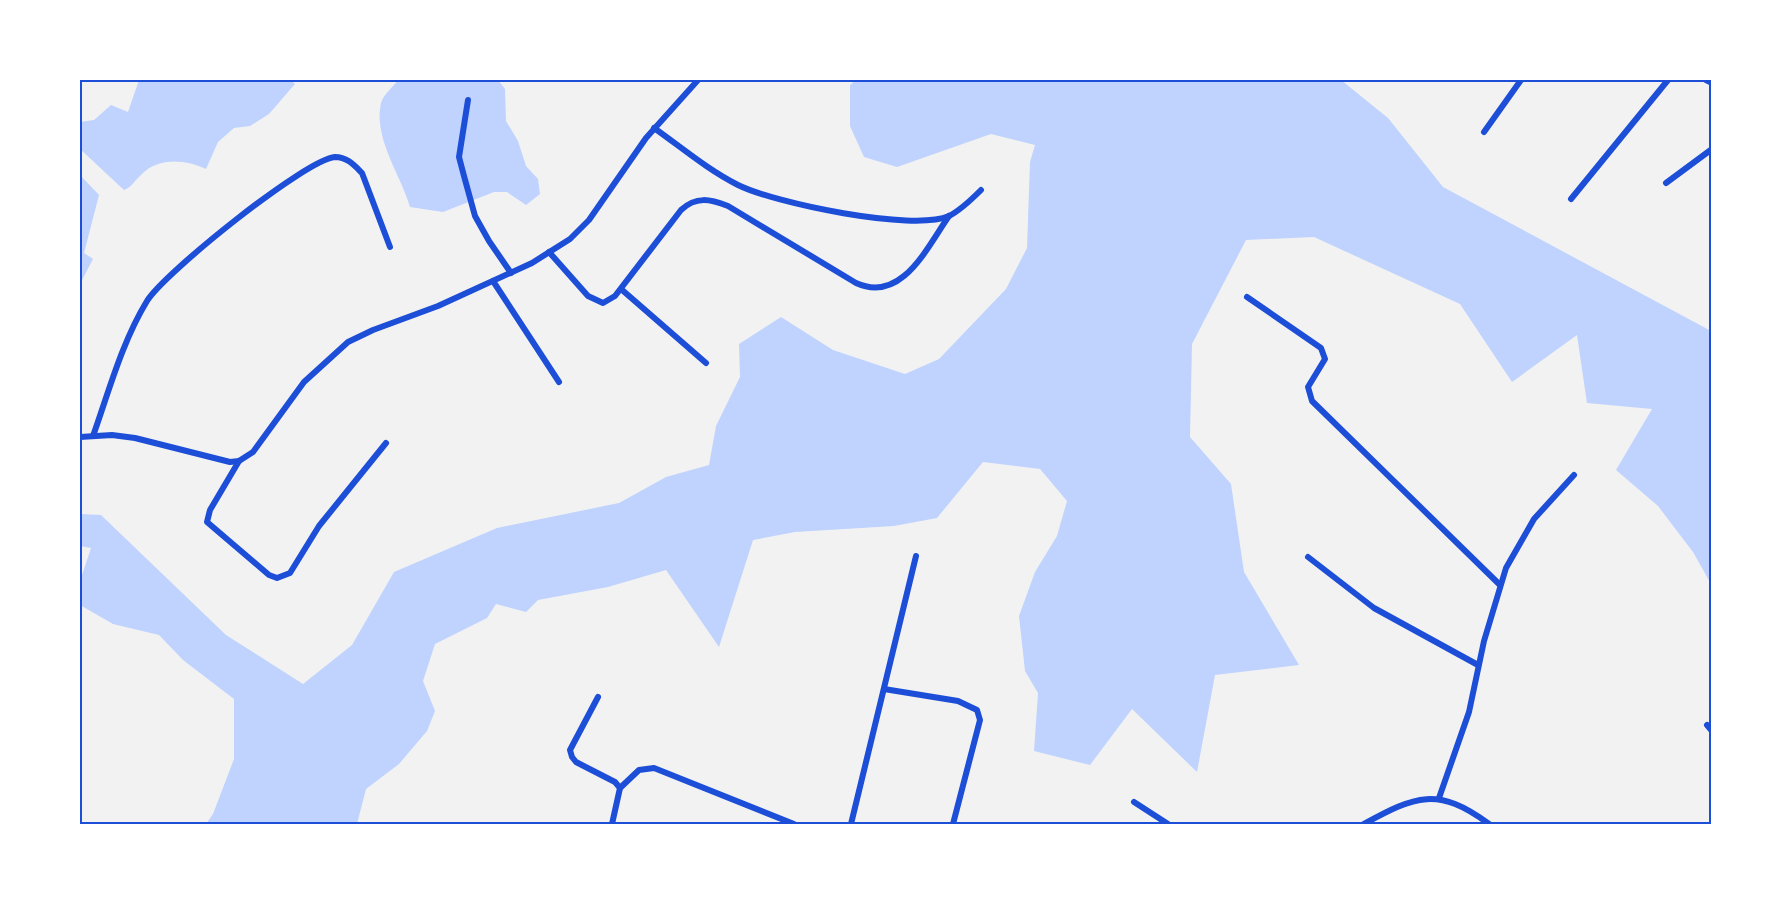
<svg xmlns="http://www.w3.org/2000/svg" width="1791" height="904" font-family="'Fira Sans Condensed',sans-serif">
<rect width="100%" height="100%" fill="#f2f2f2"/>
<g fill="#bfd3fe">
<path d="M139 80H291L295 84 269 114 250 126 234 128 218 142 206 169C186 159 157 157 141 175 134 181 132 187 124 190L80 149V122L94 120 111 105 128 112Z"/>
<path d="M398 80H498L505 89 506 121 518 141 526 166 538 179 540 194 526 205 507 192H494L443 212 410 207C401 175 373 138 381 103 383 95 393 87 398 80Z"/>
<path d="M856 80H1341L1388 118 1443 187 1711 331V584L1693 552 1658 506 1616 470 1652 409 1587 403 1577 335 1512 382 1460 304 1314 237 1246 240 1192 344 1190 437 1231 484 1244 572 1299 665 1215 675 1197 772 1132 709 1090 765 1034 751 1038 693 1025 671 1019 616 1035 572 1057 536 1067 501 1040 469 983 462 937 518 894 526 795 532 753 540 719 647 666 570 608 587 538 600 526 612 496 604 487 618 435 644 423 681 435 711 427 731 399 764 366 789 357 824H206L213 814 234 759V699L183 660 159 635 113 624 80 605V581L91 548 80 546V514L101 515 226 635 303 684 352 645 394 572 497 528 619 503 666 477 709 465 716 426 740 377 739 344 781 317 833 350 905 374 939 359 1006 289 1027 248 1030 162 1035 145 991 134 897 167 864 157 850 126V85Z"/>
<path d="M80 175 99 195 84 253 93 259 80 284Z"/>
</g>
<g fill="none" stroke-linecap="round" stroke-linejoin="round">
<g stroke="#1d4ed8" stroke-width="6">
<path d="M1706 80 1712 83"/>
<path d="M468 100 459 157 464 176 475 216 489 241 511 273"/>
<path d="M654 128C681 147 708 170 738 185 774 203 913 232 949 216 961 210 972 199 981 190"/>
<path d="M1484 132 1521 80"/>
<path d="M1666 183 1712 149"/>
<path d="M1571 199 1668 80"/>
<path d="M549 252 588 296 603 303 615 296 681 210C696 196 710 199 728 206L856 283C902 304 927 247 949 216"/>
<path d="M493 281 559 382"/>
<path d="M621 289 706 363"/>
<path d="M1247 297 1321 348 1325 359 1308 387 1312 401 1499 584"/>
<path d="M93 436C109 391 122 342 147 301 164 273 306 159 335 157 347 157 354 165 362 173L390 247"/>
<path d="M80 437 112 435 135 438 230 462 239 461 253 452 304 382 348 342 373 330 438 306 532 263 570 239 589 220 646 138 698 80"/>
<path d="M239 461 210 510 207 522 269 575 277 578 290 573 319 526 386 443"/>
<path d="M1308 557 1374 608 1478 665"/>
<path d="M884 689 958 701 977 710 980 720 953 824"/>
<path d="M598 697 570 750 572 757 576 762 615 782 620 788 612 824"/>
<path d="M1707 725 1712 731"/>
<path d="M620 788 639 770 654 768 794 824"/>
<path d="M1439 798 1469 712 1484 641 1506 568 1534 519 1574 475"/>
<path d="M1134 802 1168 824"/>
<path d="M851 824 916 556"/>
<path d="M1364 824C1415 796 1438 786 1489 824"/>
</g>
</g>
<rect width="1791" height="904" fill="none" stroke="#ffffff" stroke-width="162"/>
<rect x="81" y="81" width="1629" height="742" fill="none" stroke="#1d4ed8" stroke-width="2"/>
</svg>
